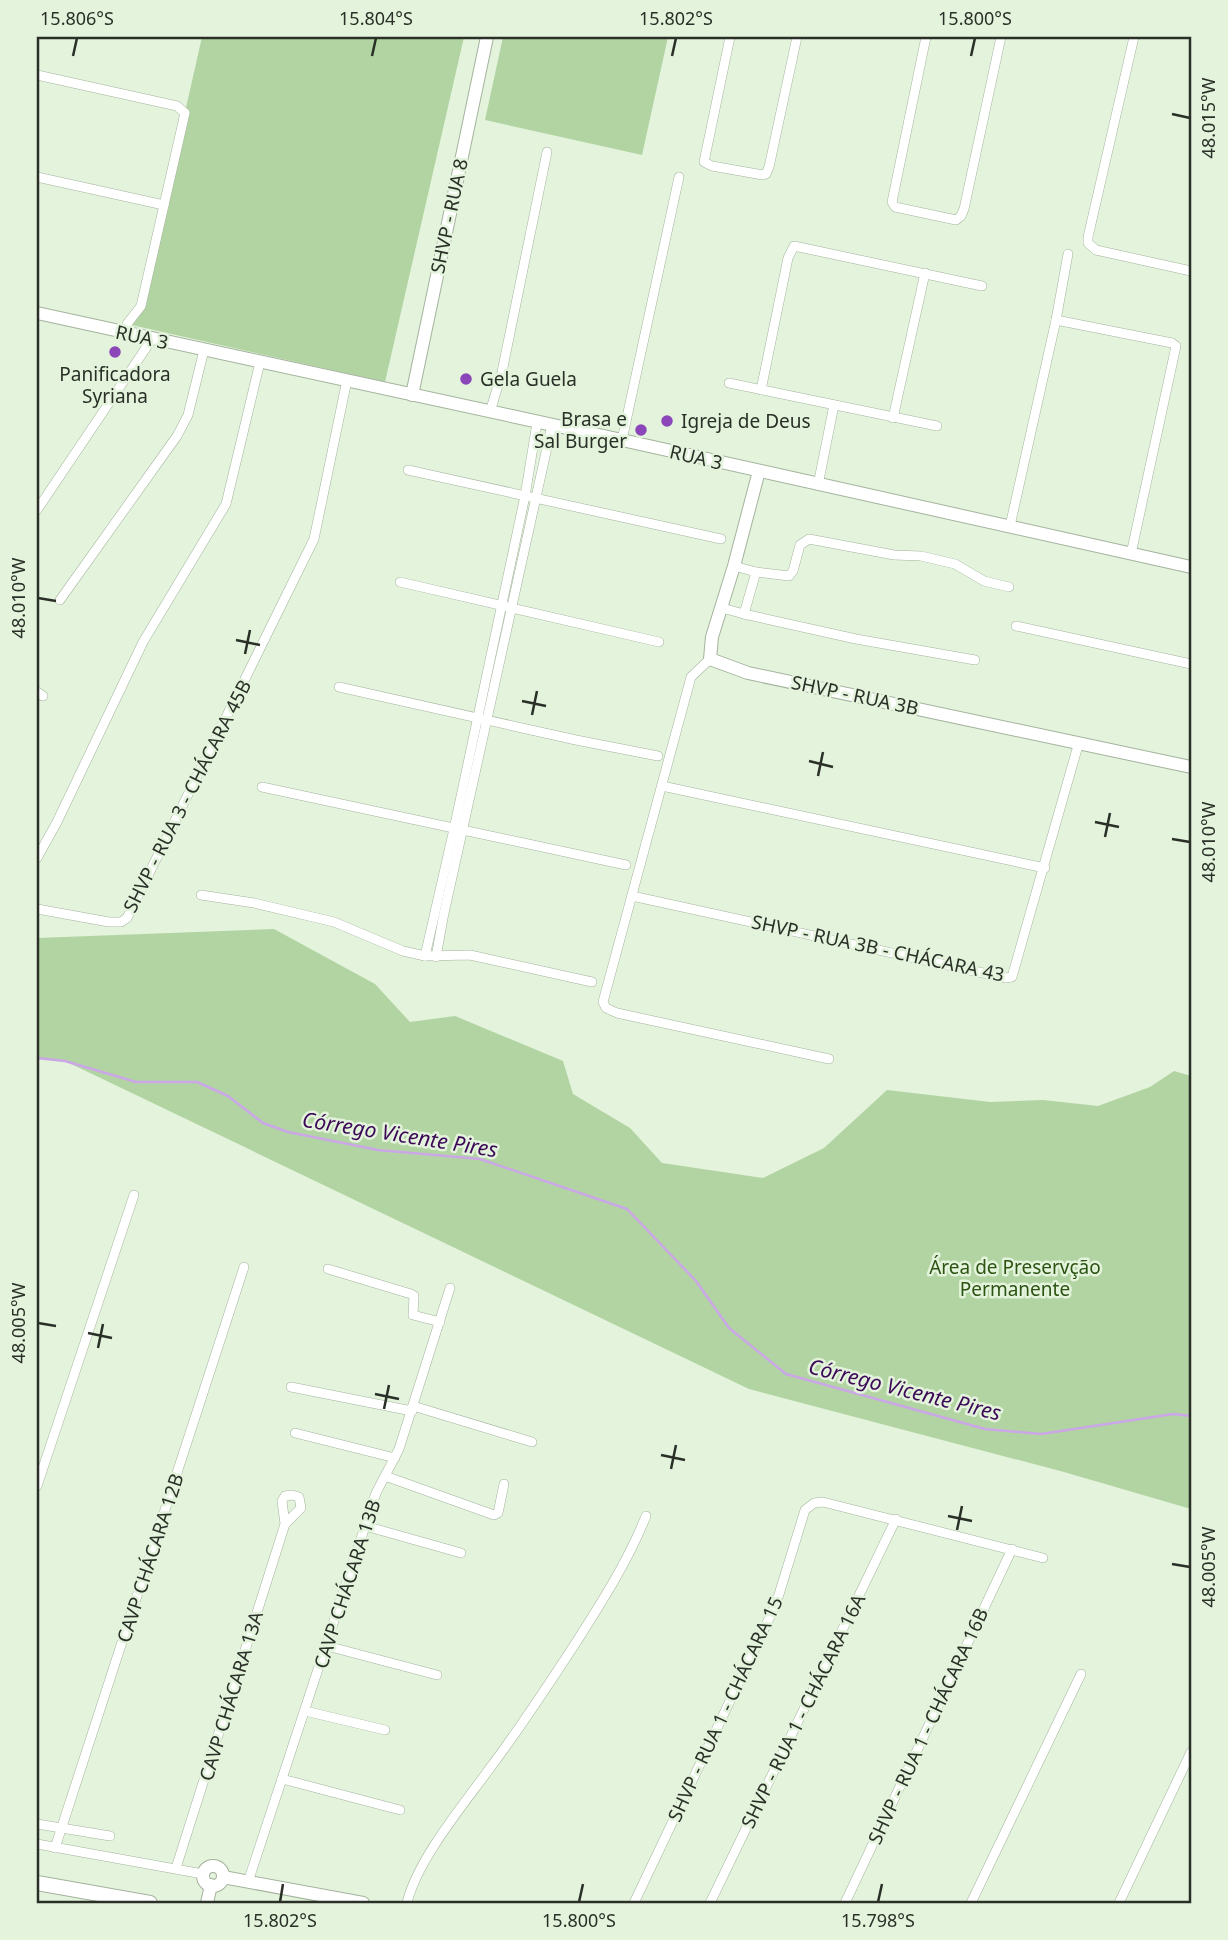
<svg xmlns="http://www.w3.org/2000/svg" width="1228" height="1940" font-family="'Noto Sans',sans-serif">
<rect width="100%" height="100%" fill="#e3f3dc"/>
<g fill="#b2d4a2">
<path d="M202 37H464L385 382 127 324 141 306Z"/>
<path d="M503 37H668L642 155 485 120Z"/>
<path d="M274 929 375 984 410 1022 455 1016 563 1061 573 1094 630 1128 662 1163 763 1178 824 1148 887 1090 990 1102 1043 1100 1098 1106 1150 1087 1174 1071 1191 1076V1509L1064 1472 749 1389 65 1061 37 1058V938Z"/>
</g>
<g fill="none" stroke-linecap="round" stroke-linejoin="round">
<path stroke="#cba7e8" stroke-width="2.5" d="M37 1058 65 1061 136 1082H197L228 1096 263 1123 288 1132 378 1150 480 1159 627 1209 696 1281 729 1328 786 1374 985 1429 1041 1434 1173 1414 1191 1416"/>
<defs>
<g id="street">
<path d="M730 37 704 162 712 166 763 175 766 174 769 167 797 37"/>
<path d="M926 37 892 202 895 207 956 220 961 216 964 209 1001 37"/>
<path d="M1134 37 1088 237V243L1096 250 1191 271"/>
<path d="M37 75 177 106 185 113 141 306 127 324 131 334"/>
<path d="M37 177 164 205"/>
<path d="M1056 320 1172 343 1176 346 1131 554"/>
<path d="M729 383 937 426"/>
<path d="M761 390 788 258 794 246 982 286"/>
<path d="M490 412 502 372 547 152"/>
<path d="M893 418 925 273"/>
<path d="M622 440 679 177"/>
<path d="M408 470 721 539"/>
<path d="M818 485 834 405"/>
<path d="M37 510 152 339"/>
<path d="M1010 526 1056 320 1068 254"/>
<path d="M734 566 756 572 789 576 793 571 800 545 809 539 894 555 921 556 955 564 984 581 1009 587"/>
<path d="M756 572 744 614 856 639 975 660"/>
<path d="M400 582 659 642"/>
<path d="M60 600 177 436 188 415 204 350"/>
<path d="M722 608 744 614"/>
<path d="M1016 626 1191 664"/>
<path d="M710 659 691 677 603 1002 606 1008 617 1013 829 1059"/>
<path d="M339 687 576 740 658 756"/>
<path d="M37 692 43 696"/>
<path d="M662 786 1045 868"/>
<path d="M262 787 626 865"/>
<path d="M37 858 57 822 143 642 226 504 260 362"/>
<path d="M201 895 254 903 334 922 403 951 425 956 470 955 592 982"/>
<path d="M632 896 1006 978 1012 977 1079 742"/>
<path d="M37 909 109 922H121L127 918 314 539 347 380"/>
<path d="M425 956 454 829 525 496 537 423"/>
<path d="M436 957 443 918 552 425"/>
<path d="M328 1269 411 1294 414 1296 413 1315 440 1322"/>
<path d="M291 1387 412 1411"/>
<path d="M413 1406 532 1442"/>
<path d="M295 1433 395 1458"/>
<path d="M385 1476 494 1515 498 1513 504 1484"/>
<path d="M37 1486 134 1195"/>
<path d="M365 1526 461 1553"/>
<path d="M327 1646 437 1675"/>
<path d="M305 1711 385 1730"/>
<path d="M282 1779 400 1810"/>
<path d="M37 1824 110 1836"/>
<path d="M37 1844 203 1874"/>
<path d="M55 1848 244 1267"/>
<path d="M176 1868 285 1524 282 1501 285 1496 292 1495 299 1497 301 1508 285 1524"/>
<path d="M248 1882 376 1493 399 1449 450 1288"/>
<path d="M407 1903C417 1860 464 1804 490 1768 521 1727 549 1684 577 1641 603 1600 628 1561 646 1516"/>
<path d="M634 1903 776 1604 805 1510 814 1503 823 1502 1043 1558"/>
<path d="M710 1903 896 1519"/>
<path d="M845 1903 1012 1549"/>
<path d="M971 1903 1081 1674"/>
<path d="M1119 1903 1191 1752"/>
</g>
<g id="secondary">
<path d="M37 313 622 440 1191 567"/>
<path d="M412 395 487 37"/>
<path d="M759 471 734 566 712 637 710 659 748 673 1191 767"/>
<circle cx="213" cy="1876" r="10"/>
<path d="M223 1877 363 1903"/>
<path d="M207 1903 211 1885"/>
</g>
<path id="primary" d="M37 1883 150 1903"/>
</defs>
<use href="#street" stroke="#a4b39d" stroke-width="10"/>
<use href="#secondary" stroke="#a4b39d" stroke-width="14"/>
<use href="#primary" stroke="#a4b39d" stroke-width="16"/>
<use href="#street" stroke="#fff" stroke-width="9"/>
<use href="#secondary" stroke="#fff" stroke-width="12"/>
<use href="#primary" stroke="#fff" stroke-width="14"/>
</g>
<path fill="none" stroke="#2a3027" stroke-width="2.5" d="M73 56 77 38M372 56 376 38M672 56 676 38M971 56 975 38M1172 114 1190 118M38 598 56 601M236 640 260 645M245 654 250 630M522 701 546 706M532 715 537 691M809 761 833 767M818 776 823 752M1095 822 1119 827M1105 837 1110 813M1172 839 1190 842M38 1323 56 1326M88 1333 112 1338M98 1348 103 1324M375 1394 399 1399M384 1409 389 1385M661 1455 685 1460M671 1469 676 1445M948 1516 972 1521M957 1530 962 1506M1172 1564 1190 1567M280 1902 283 1884M579 1902 583 1884M878 1902 882 1884"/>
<g fill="#8b46b9" stroke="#e3f3dc" stroke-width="2.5">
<circle cx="115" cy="352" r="7"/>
<circle cx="466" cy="379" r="7"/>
<circle cx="667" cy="421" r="7"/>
<circle cx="641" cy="430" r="7"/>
</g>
<g text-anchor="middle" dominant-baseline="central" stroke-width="5" stroke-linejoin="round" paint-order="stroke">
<g font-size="19" fill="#2a3027" stroke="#e3f3dc">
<text transform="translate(449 216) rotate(-78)">SHVP - RUA 8</text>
<text transform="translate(142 337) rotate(12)">RUA 3</text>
<text transform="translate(696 457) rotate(13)">RUA 3</text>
<text transform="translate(855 695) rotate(12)">SHVP - RUA 3B</text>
<text transform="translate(187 796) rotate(-63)">SHVP - RUA 3 - CHÁCARA 45B</text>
<text transform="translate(878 948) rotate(12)">SHVP - RUA 3B - CHÁCARA 43</text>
<text transform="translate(150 1558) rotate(-72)">CAVP CHÁCARA 12B</text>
<text transform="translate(347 1584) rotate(-72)">CAVP CHÁCARA 13B</text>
<text transform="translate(231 1696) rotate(-73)">CAVP CHÁCARA 13A</text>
<text transform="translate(725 1709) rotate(-65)">SHVP - RUA 1 - CHÁCARA 15</text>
<text transform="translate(803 1711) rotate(-64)">SHVP - RUA 1 - CHÁCARA 16A</text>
<text transform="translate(928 1726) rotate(-65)">SHVP - RUA 1 - CHÁCARA 16B</text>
</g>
<g font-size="19" fill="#2a3027" stroke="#e3f3dc" text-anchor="start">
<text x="115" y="374" text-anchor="middle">Panificadora<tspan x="115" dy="22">Syriana</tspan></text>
<text x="480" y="379">Gela Guela</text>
<text x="627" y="419" text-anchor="end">Brasa e<tspan x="627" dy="22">Sal Burger</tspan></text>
<text x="681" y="421">Igreja de Deus</text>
</g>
<g font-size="19" fill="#2c5312" stroke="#e3f3dc">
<text x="1015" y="1267">Área de Preservção<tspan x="1015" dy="22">Permanente</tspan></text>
</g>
<g font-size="21" font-style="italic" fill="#3c0957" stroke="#e3f3dc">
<text transform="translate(400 1134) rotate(9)">Córrego Vicente Pires</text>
<text transform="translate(905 1389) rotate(14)">Córrego Vicente Pires</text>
</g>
</g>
<rect width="1228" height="1940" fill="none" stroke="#e3f3dc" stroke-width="77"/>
<rect x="38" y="38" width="1152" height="1864" fill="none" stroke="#2a3027" stroke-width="2.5"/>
<g font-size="18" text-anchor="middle" fill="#2a3027">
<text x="77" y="25">15.806°S</text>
<text x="376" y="25">15.804°S</text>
<text x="676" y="25">15.802°S</text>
<text x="975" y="25">15.800°S</text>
<text transform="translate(1209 118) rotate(-90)" y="6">48.015°W</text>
<text transform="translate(19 598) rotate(-90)" y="6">48.010°W</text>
<text transform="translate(1209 842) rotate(-90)" y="6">48.010°W</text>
<text transform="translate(19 1323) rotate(-90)" y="6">48.005°W</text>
<text transform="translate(1209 1567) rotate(-90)" y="6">48.005°W</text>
<text x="280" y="1927">15.802°S</text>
<text x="579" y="1927">15.800°S</text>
<text x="878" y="1927">15.798°S</text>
</g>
</svg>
